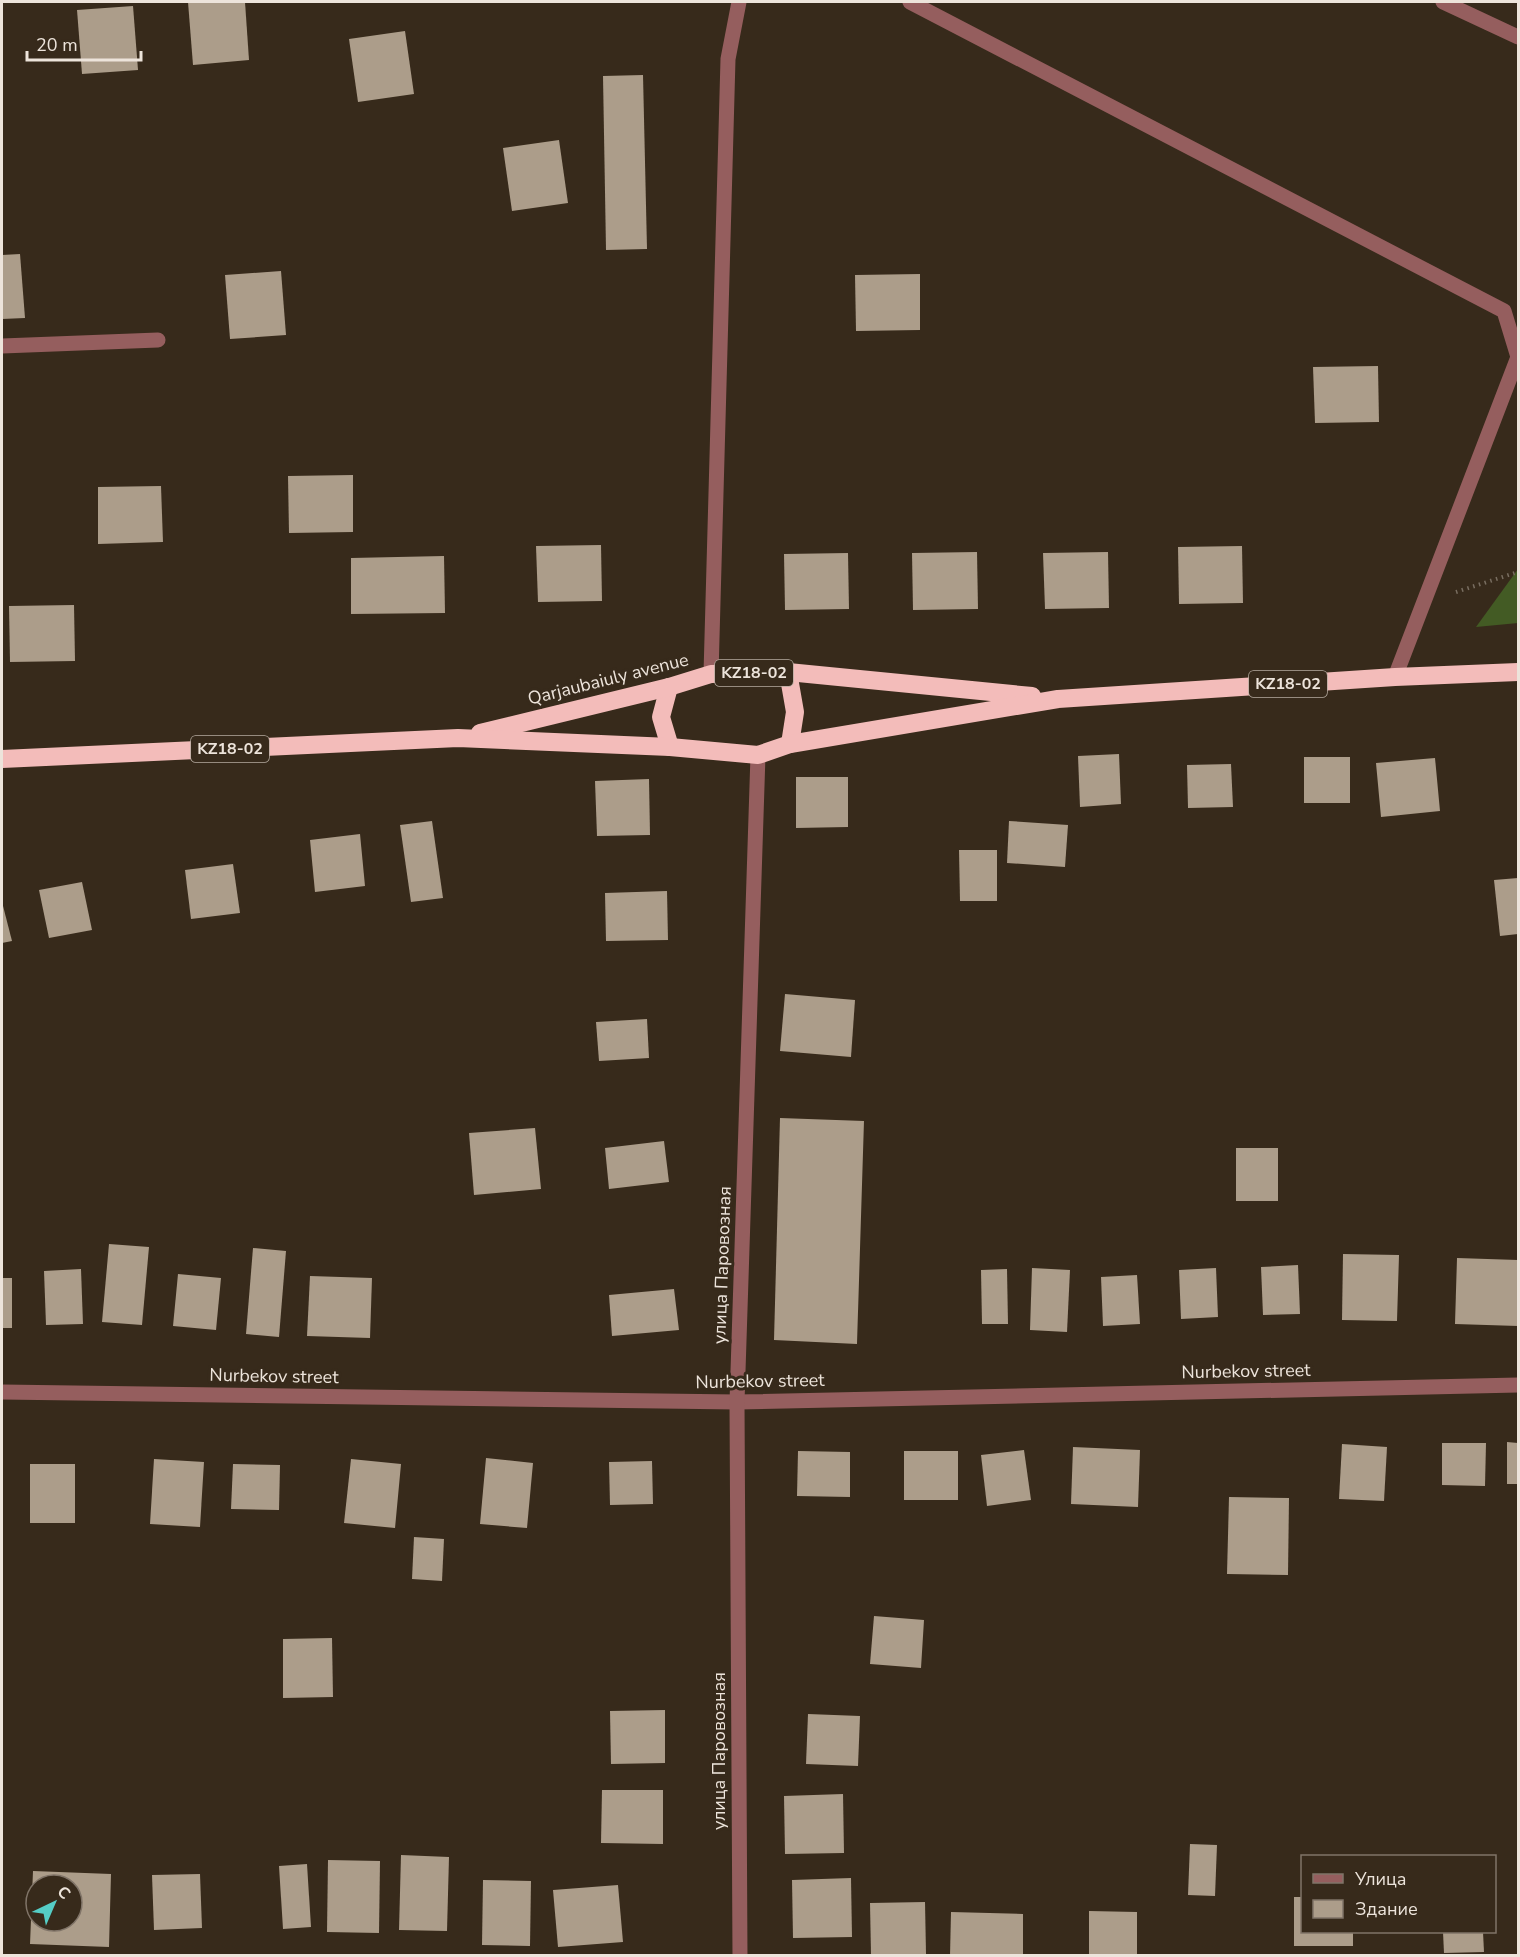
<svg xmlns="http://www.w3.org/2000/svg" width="1520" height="1957" font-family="'Nunito Sans',sans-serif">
<rect width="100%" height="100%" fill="#372a1b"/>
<path fill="#435b24" d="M1518 569V623L1476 627Z"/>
<g fill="#ac9d8a" fill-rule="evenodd">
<path d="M188 2H245L249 60 193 65Z"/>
<path d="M133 6 138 70 82 74 77 10Z"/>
<path d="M405 31 414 94 358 102 349 39Z"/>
<path d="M643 75 647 249 606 250 603 76Z"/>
<path d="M559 140 568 203 512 211 503 148Z"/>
<path d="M20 254 25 318 2 319V255Z"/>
<path d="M281 271 286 335 230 339 225 275Z"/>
<path d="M920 274V330L856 331 855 275Z"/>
<path d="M1378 366 1379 422 1315 423 1313 367Z"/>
<path d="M353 475V532L289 533 288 476Z"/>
<path d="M161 486 163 542 98 544V487Z"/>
<path d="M601 545 602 601 538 602 536 546Z"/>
<path d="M1242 546 1243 603 1179 604 1178 547Z"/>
<path d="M977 552 978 609 913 610 912 553Z"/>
<path d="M1108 552 1109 608 1045 609 1043 553Z"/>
<path d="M848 553 849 609 785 610 784 554Z"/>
<path d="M444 556 445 613 351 614V558Z"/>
<path d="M74 605 75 661 10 662 9 606Z"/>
<path d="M1119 754 1121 804 1080 807 1078 756Z"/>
<rect x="1304" y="757" width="46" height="46"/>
<path d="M1435 758 1440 811 1381 817 1376 763Z"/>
<path d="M1231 764 1233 807 1188 808 1187 765Z"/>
<path d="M796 777H848V827L796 828Z"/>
<path d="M649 779 650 835 597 836 595 781Z"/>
<path d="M432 821 443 898 411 902 400 825Z"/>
<path d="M1009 821 1068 825 1065 867 1007 863Z"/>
<path d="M360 834 365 886 315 892 310 840Z"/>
<path d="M959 850H997V901H960Z"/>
<path d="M233 864 240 913 191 919 185 870Z"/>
<path d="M1518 878V934L1500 936 1494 880Z"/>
<path d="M82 882 92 930 49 938 39 890Z"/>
<path d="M667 891 668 940 606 941 605 893Z"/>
<path d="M2 902 12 941 2 943Z"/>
<path d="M785 994 855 1000 851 1057 780 1051Z"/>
<path d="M647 1019 649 1058 599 1061 596 1022Z"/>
<path d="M780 1118 864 1121 857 1344 774 1340Z"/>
<path d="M535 1128 541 1189 474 1195 469 1133Z"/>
<path d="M664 1141 669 1182 609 1189 605 1148Z"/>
<rect x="1236" y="1148" width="42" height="53"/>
<path d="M109 1244 149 1247 142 1325 102 1322Z"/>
<path d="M253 1248 286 1251 279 1337 246 1334Z"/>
<path d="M1343 1254 1399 1255 1397 1321 1342 1320Z"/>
<path d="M1457 1258 1518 1260V1326L1455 1324Z"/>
<path d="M1298 1265 1300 1314 1263 1315 1261 1267Z"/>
<path d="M1032 1268 1070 1270 1067 1332 1030 1330Z"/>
<path d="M1216 1268 1218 1317 1181 1319 1179 1270Z"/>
<path d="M81 1269 83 1324 46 1325 44 1271Z"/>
<path d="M1007 1269 1008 1324H982L981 1270Z"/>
<path d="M178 1274 221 1278 216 1330 173 1326Z"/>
<path d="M1137 1275 1140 1324 1103 1326 1101 1277Z"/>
<path d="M310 1276 372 1278 370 1338 307 1336Z"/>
<rect x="2" y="1278" width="10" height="50"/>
<path d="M674 1289 679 1330 612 1336 609 1295Z"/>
<path d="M1507 1442 1518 1443V1484H1507Z"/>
<path d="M1442 1443H1486L1485 1486 1442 1485Z"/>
<path d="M1342 1444 1387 1447 1384 1501 1339 1499Z"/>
<path d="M1073 1447 1140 1450 1138 1507 1071 1504Z"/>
<path d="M1024 1450 1031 1500 987 1506 981 1455Z"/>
<path d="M798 1451 850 1452V1497L797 1496Z"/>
<rect x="904" y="1451" width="54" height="49"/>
<path d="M486 1458 533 1463 527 1528 480 1524Z"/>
<path d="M154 1459 204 1462 200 1527 150 1524Z"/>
<path d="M351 1459 401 1464 395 1528 344 1523Z"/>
<path d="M652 1461 653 1504 610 1505 609 1462Z"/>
<rect x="30" y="1464" width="45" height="59"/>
<path d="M233 1464 280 1465 279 1510 231 1509Z"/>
<path d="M1229 1497 1289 1498 1288 1575 1227 1574Z"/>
<path d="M414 1537 444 1539 442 1581 412 1579Z"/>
<path d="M874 1616 924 1620 921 1668 870 1664Z"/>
<path d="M332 1638 333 1697 283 1698V1639Z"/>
<path d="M665 1710V1763L611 1764 610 1711Z"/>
<path d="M808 1714 860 1716 858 1766 806 1764Z"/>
<path d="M602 1790H663V1844L601 1843Z"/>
<path d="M843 1794 844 1853 785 1854 784 1796Z"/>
<path d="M1190 1844 1217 1845 1215 1896 1188 1895Z"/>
<path d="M401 1855 449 1857 447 1931 399 1930Z"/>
<path d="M328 1860 380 1861 379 1933 327 1932Z"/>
<path d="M307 1864 311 1927 283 1929 279 1866Z"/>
<path d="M33 1871 111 1874 109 1947 30 1944ZM36 1885H72V1921H36Z"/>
<path d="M200 1874 202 1928 154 1930 152 1875Z"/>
<path d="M851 1878 852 1937 793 1938 792 1880Z"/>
<path d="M483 1880 531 1881 530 1946 482 1945Z"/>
<path d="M618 1885 623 1942 558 1947 553 1890Z"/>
<path d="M1294 1897H1302V1932H1353V1946H1294Z"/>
<path d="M925 1902 926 1954 871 1955 870 1903Z"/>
<path d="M1089 1911 1137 1912V1956H1089Z"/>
<path d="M951 1912 1023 1914V1956H950Z"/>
<path d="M1443 1932H1483L1484 1952 1444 1953Z"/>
</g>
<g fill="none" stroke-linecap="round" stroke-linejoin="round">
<path stroke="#786d60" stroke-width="4" stroke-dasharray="1.5 4.5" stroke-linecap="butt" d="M1456 592 1518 572"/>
<g stroke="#955e5e" stroke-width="15">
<path d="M910 2 1504 311 1518 357 1395 677"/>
<path d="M1443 2 1518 37"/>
<path d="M2 346 158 340"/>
<path d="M711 674 728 59 739 2"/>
<path d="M2 1392 737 1402 1518 1385"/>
<path d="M740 1956 737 1402 758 755"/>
</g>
<g stroke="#f3bcba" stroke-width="18">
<path d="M788 672 795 712 790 744"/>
<path d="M669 687 661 717 670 747"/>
<path d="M480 733 669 687 711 674 788 672 1032 696"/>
<path d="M2 759 458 738 670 747 758 755 790 744 1058 699 1395 677 1518 672"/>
</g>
</g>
<g text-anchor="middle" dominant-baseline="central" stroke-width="6" stroke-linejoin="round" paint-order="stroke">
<g fill="#372a1b" stroke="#b6aca1" stroke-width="1.5">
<rect x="715" y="660" width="78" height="26" rx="4.5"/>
<rect x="1249" y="671" width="78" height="26" rx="4.5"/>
<rect x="191" y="736" width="78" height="26" rx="4.5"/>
</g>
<g font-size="16" font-weight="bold" fill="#ede4db">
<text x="754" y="673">KZ18-02</text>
<text x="1288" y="684">KZ18-02</text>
<text x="230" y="749">KZ18-02</text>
</g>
<g font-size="18" fill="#ede4db" stroke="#372a1b">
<text transform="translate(608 679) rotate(-14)">Qarjaubaiuly avenue</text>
<text transform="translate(722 1265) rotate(-88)">улица Паровозная</text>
<text transform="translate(1246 1371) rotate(-1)">Nurbekov street</text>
<text transform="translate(274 1376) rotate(1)">Nurbekov street</text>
<text transform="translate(760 1381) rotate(-1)">Nurbekov street</text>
<text transform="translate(719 1751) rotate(-90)">улица Паровозная</text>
</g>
</g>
<rect width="1520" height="1957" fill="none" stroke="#ede4db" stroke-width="6"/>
<rect x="1301" y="1855" width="195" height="78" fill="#372a1b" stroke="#807468" stroke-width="1.5"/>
<rect x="1313" y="1874" width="30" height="9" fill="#955e5e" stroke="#807468" stroke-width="1.5"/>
<text x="1355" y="1885" font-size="18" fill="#ede4db">Улица</text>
<rect x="1313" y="1900" width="30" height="18" fill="#ac9d8a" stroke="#807468" stroke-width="1.5"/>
<text x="1355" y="1915" font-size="18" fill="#ede4db">Здание</text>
<g transform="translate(54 1903) rotate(44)"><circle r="28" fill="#372a1b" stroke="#807468" stroke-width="1.5"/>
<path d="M0-4.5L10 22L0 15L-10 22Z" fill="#55cdc6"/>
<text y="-9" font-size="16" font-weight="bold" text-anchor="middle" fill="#ede4db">С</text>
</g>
<path d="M27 51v9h114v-9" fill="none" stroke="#ede4db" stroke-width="3"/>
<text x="36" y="51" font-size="18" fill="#ede4db" stroke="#372a1b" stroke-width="4.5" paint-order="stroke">20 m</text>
</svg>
